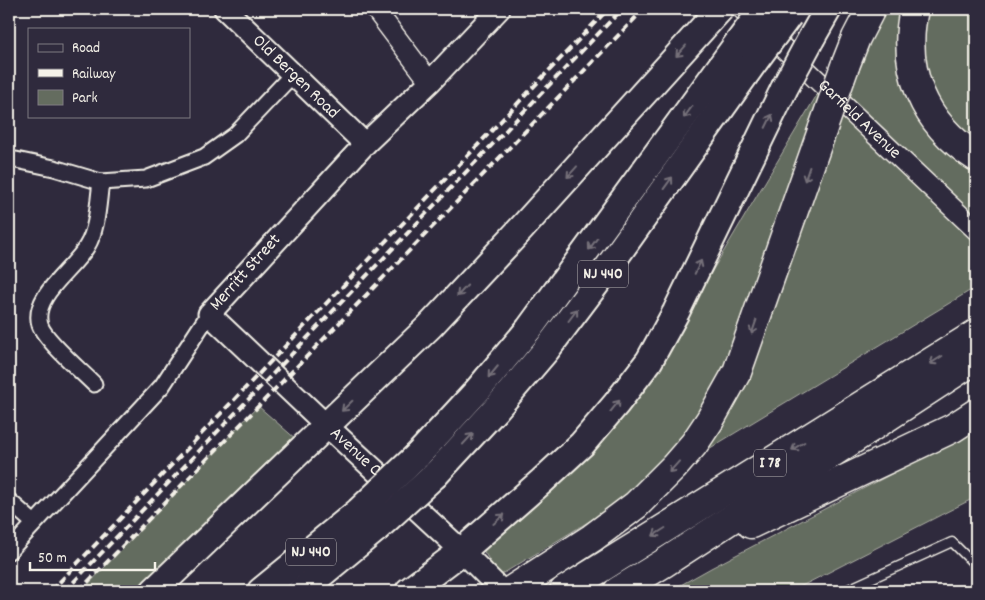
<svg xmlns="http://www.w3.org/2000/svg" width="985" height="600" font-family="Dekko,sans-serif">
<rect width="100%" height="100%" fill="#2f2a3d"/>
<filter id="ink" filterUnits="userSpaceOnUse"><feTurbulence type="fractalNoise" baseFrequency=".02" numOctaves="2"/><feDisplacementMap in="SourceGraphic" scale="10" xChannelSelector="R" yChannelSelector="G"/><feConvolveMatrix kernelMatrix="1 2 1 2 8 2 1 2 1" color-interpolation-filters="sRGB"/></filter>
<g filter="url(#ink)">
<g fill="#646c5f" stroke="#acaea4">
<path d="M868 9H976V287L499 576 483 550 652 372Z"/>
<path d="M258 406 297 440 143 591H82Z"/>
<path d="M976 430V497L792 591H670L711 568Z"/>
</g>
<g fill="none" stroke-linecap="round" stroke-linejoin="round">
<defs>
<path id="service" d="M844 591 952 542 976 566"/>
<g id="minor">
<path d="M9 161 16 160 54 168 101 182 146 179 204 157 235 135 293 74"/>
<path d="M94 384C82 372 44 339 40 325 31 296 74 269 87 246 98 228 98 202 101 182"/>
<path d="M9 501 34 523"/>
<path d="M9 551 162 386 209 314"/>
</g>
<g id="tertiary">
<path d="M375 9 430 82"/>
<path id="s1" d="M742 9 976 230"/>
</g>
<g id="secondary">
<path id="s2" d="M225 9 365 144"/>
<path id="s3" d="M499 9 430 82 365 144 209 314 327 426 462 551 502 591"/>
</g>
<g id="trunk">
<path d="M812 37 828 9"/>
<path d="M417 456 477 391 529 329 737 44"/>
<path d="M435 475 495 410 547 349 599 280 755 61"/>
<path d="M154 591 430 326 521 229 720 9"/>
<path d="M261 591 359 511"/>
<path d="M301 591 376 529"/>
<path d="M409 591 462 551 542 481 582 444 616 404 649 361 676 312 784 89"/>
</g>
<g id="motorway">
<path d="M914 9C901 70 923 123 976 157"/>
<path d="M845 66 856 38 871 9"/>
<path d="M751 524 953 428 976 413"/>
<path d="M510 591 592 538 636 505 674 467 694 444 710 420 737 372 823 128"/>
<path d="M564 591 976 334"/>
<path d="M618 591 664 563 976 359"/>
</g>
</defs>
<use href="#service" stroke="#f4f1e8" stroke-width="11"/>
<use href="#minor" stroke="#f4f1e8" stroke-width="19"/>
<use href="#tertiary" stroke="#f4f1e8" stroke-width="22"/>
<use href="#secondary" stroke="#f4f1e8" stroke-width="25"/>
<use href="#trunk" stroke="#f4f1e8" stroke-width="30"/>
<use href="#motorway" stroke="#f4f1e8" stroke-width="31"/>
<use href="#service" stroke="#2f2a3d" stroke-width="8"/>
<use href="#minor" stroke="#2f2a3d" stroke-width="15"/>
<use href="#tertiary" stroke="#2f2a3d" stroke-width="19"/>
<use href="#secondary" stroke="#2f2a3d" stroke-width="21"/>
<use href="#trunk" stroke="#2f2a3d" stroke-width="26"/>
<use href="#motorway" stroke="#2f2a3d" stroke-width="28"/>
<g stroke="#f4f1e8" stroke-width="4" stroke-dasharray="8 4" stroke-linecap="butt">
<path d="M51 591 608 9"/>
<path d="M65 591 622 9"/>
<path d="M79 591 644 9"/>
</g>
<defs>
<g id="trunk-bridge">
<path d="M737 44 763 9"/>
<path d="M755 61 789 15"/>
<path d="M784 89 812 37"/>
<path d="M359 511 417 456"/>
<path d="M376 529 435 475"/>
</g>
<path id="motorway-bridge" d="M823 128 845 66"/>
</defs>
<use href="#trunk-bridge" stroke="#f4f1e8" stroke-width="30" stroke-linecap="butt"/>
<use href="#motorway-bridge" stroke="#f4f1e8" stroke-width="31" stroke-linecap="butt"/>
<use href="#trunk-bridge" stroke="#2f2a3d" stroke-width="26"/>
<use href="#motorway-bridge" stroke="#2f2a3d" stroke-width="28"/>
</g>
<defs><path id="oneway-shaft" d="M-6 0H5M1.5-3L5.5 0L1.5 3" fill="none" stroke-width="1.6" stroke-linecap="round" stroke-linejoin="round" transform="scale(1.25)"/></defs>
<g stroke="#747079">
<use href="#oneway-shaft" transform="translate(681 51) rotate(132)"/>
<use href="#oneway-shaft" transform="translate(688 112) rotate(126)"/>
<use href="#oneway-shaft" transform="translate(769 121) rotate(-64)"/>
<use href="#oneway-shaft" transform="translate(572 172) rotate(132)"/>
<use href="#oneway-shaft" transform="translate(807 174) rotate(109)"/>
<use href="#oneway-shaft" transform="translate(668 183) rotate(-54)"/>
<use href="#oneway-shaft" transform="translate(593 244) rotate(126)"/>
<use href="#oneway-shaft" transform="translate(698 267) rotate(-64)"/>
<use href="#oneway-shaft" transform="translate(462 291) rotate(133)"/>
<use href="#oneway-shaft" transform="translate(573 315) rotate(-53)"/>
<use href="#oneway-shaft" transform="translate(754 327) rotate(109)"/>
<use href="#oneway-shaft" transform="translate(936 360) rotate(148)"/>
<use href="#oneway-shaft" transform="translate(493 372) rotate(130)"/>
<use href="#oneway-shaft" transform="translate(347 406) rotate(136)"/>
<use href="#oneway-shaft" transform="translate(615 406) rotate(-51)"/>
<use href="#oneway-shaft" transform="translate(468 439) rotate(-47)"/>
<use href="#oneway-shaft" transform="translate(798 446) rotate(148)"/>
<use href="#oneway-shaft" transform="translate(674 467) rotate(132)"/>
<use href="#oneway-shaft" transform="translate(499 519) rotate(-41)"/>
<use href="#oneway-shaft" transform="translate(659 532) rotate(148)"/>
</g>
</g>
<g text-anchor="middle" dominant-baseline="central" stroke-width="4.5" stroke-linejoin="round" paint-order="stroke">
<g fill="#2f2a3d" stroke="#b9b5b5" stroke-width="1">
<rect x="578" y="260.5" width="50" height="27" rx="4"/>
<rect x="754" y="449.5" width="32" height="27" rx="4"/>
<rect x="286" y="538.5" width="50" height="27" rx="4"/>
</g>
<g font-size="16" font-weight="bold" fill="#f4f1e8">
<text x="603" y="274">NJ 440</text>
<text x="770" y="463">I 78</text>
<text x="311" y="552">NJ 440</text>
</g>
<g font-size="18" fill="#f4f1e8" stroke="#2f2a3d">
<text stroke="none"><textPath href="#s2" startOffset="98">Old Bergen Road</textPath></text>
<text stroke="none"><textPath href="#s1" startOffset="161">Garfield Avenue</textPath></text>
<text transform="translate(246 273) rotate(-48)">Merritt Street</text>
<text stroke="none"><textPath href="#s3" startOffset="622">Avenue C</textPath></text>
</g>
</g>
<rect width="985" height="600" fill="none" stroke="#2f2a3d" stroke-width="30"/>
<rect x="15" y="15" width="955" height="570" fill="none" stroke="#f4f1e8" stroke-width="2" filter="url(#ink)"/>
<rect x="28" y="28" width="162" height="90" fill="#2f2a3d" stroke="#7e7a81"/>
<rect x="38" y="44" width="25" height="8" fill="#2f2a3d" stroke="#7e7a81"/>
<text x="72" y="52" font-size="15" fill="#f4f1e8">Road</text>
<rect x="38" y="69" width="25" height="8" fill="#f4f1e8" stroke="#7e7a81"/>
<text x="72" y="78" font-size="15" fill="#f4f1e8">Railway</text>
<rect x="38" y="90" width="25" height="15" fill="#646c5f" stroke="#7e7a81"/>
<text x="72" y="102" font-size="15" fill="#f4f1e8">Park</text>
<path d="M30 562v8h125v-8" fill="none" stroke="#f4f1e8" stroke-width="2.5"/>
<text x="38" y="562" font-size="15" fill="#f4f1e8" stroke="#2f2a3d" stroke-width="4" paint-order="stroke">50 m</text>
</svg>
